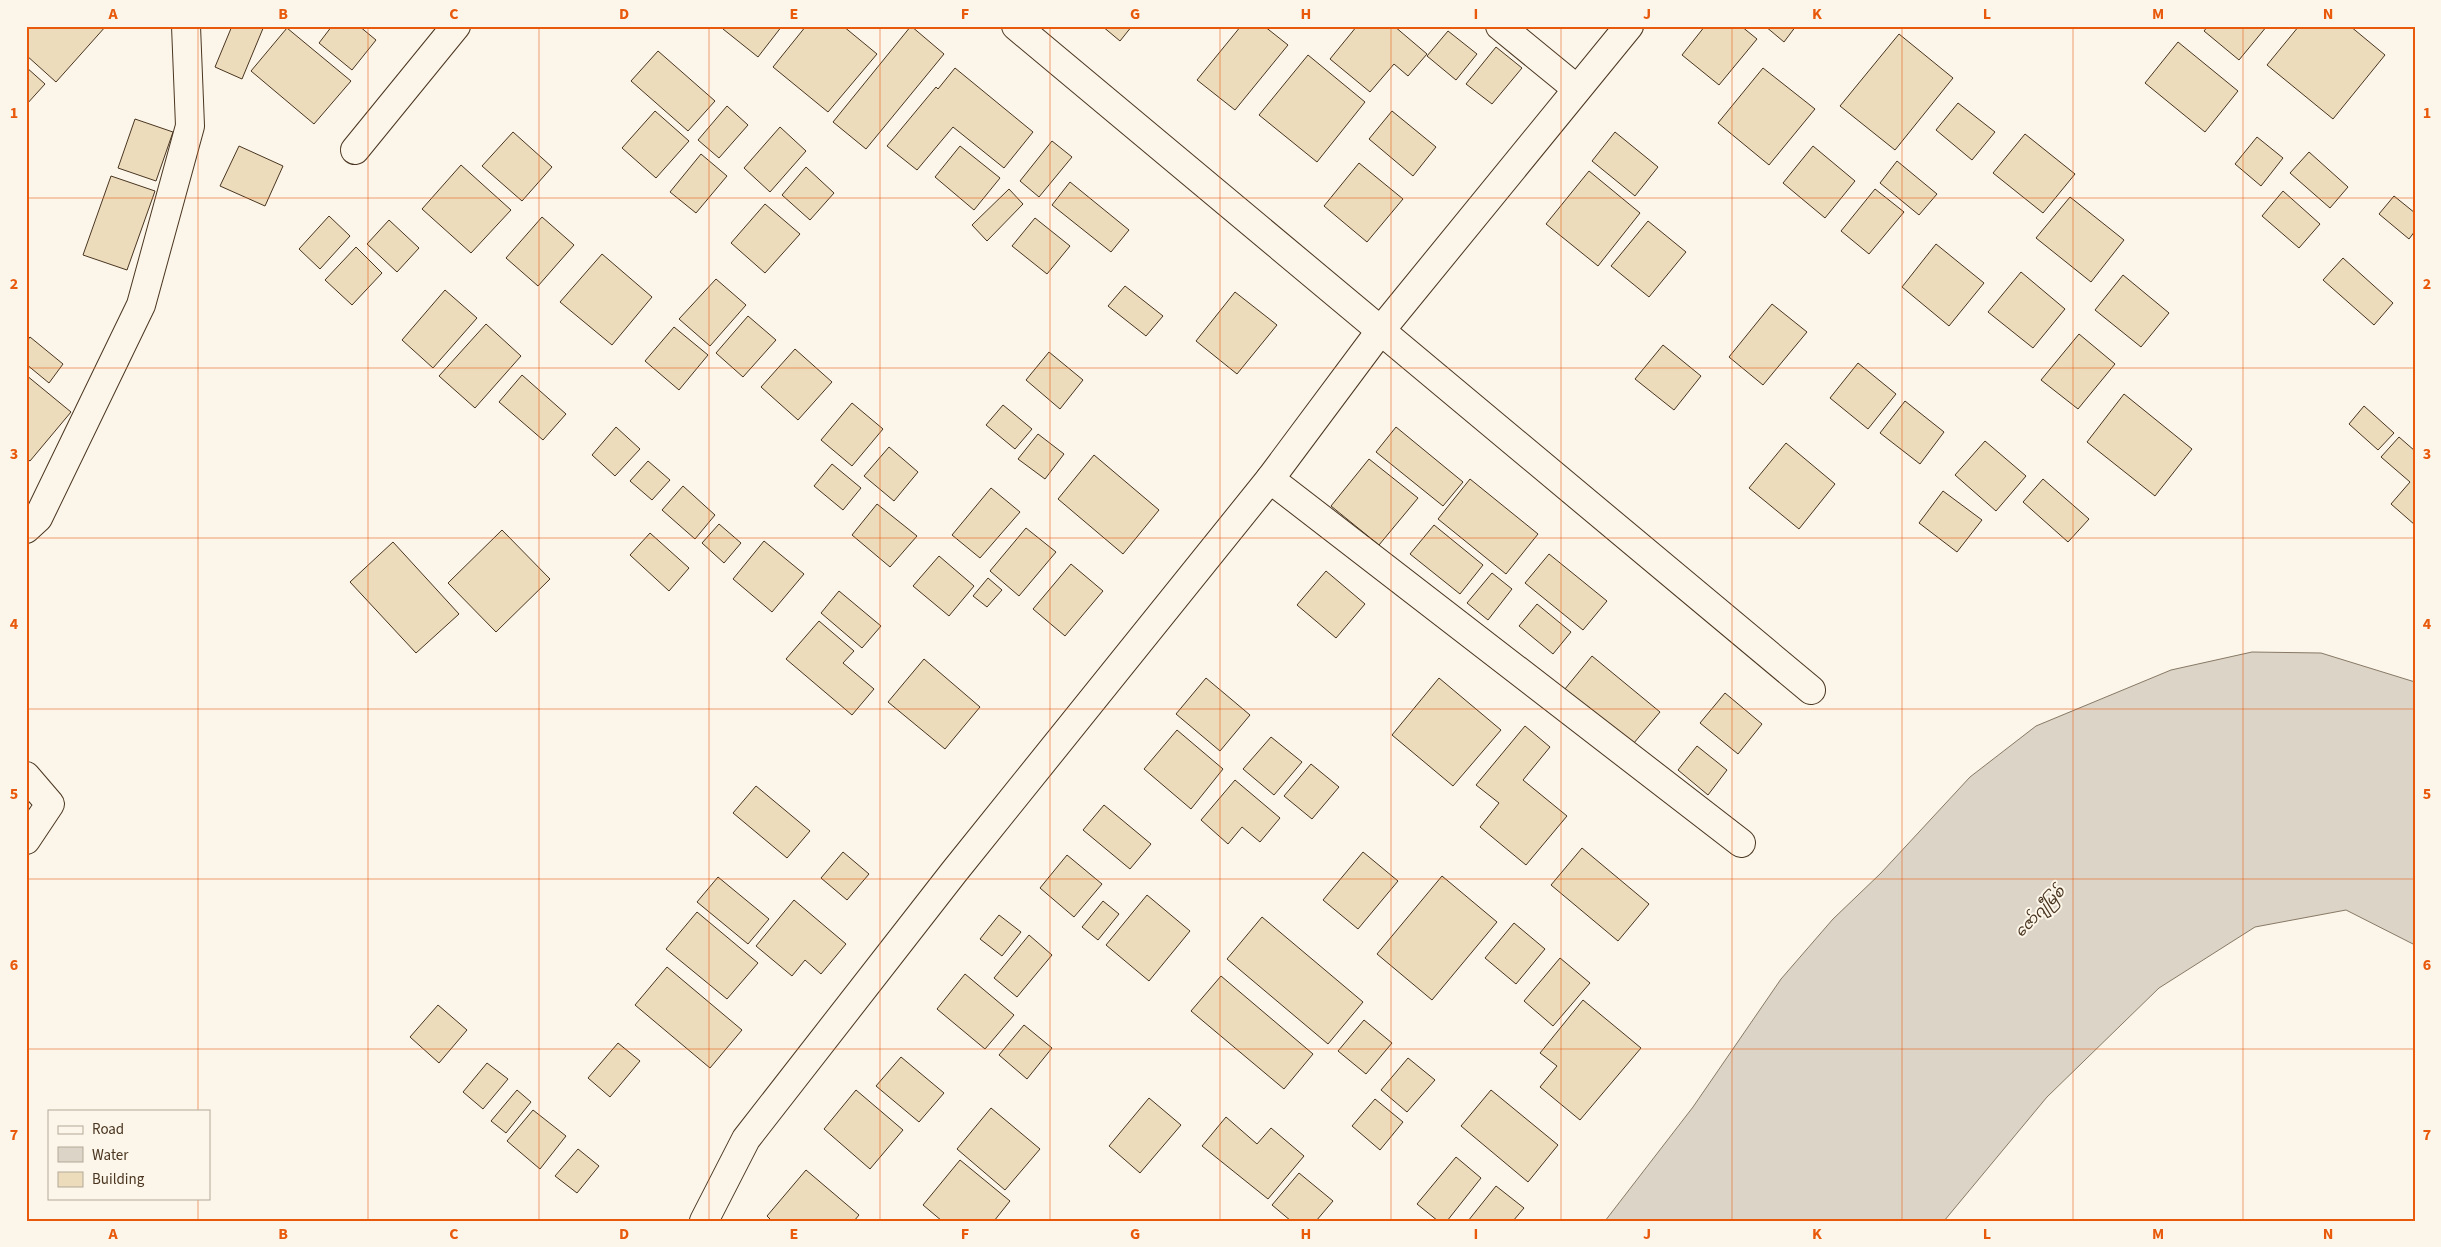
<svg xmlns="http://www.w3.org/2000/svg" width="2441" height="1247" font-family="'Source Sans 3','Noto Sans Myanmar',sans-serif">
<rect width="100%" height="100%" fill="#fbf6e9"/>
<path fill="#dcd4c6" stroke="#887966" d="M2252 652 2321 653 2415 682V945L2346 910 2255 927 2159 988 2047 1097 1944 1221H1605L1693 1107 1781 979 1833 919 1881 873 1970 777 2036 726 2171 670Z"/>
<g fill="#ecdcbc" stroke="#4a3520">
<path d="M26 26H106L56 82 26 55Z"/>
<path d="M232 26H264L242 79 215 67Z"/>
<path d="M332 26H359L376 40 352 70 319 43Z"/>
<path d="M725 26H782L758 57 723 29Z"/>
<path d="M806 26H843L877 54 828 112 773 67Z"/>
<path d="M911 26 944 54 866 149 833 122Z"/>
<path d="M1102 26H1132L1120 41Z"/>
<path d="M1241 26H1264L1288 45 1235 110 1197 80Z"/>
<path d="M1357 26H1394L1427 54 1408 76 1394 64 1370 92 1330 59Z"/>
<path d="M1705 26H1741L1757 39 1719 85 1682 55Z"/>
<path d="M1765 26H1796L1784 42Z"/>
<path d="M2208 26H2267L2239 60 2204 31Z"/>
<path d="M2299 26H2350L2385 55 2333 119 2267 65Z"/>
<path d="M287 28 351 81 314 124 251 71Z"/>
<path d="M1448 31 1477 54 1456 80 1427 56Z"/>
<path d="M1899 34 1953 78 1895 150 1840 106Z"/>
<path d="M2178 42 2238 91 2205 132 2145 83Z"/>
<path d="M1496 47 1522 68 1492 104 1466 84Z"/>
<path d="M658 51 715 101 688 131 631 81Z"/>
<path d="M1308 55 1365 102 1317 162 1259 115Z"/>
<path d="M26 67 45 84 26 105Z"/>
<path d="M955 68 1033 132 1004 168 953 127 917 170 887 146 936 87 938 89Z"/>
<path d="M1763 68 1815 109 1769 165 1718 123Z"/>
<path d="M1958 103 1995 132 1972 160 1936 130Z"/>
<path d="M727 106 748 125 719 158 698 140Z"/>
<path d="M655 111 689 141 656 178 622 148Z"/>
<path d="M1392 111 1436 147 1413 176 1369 139Z"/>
<path d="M135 119 173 132 156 181 118 168Z"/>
<path d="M780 127 806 151 770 192 744 168Z"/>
<path d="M513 132 552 167 522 201 482 166Z"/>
<path d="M1615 132 1658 167 1635 196 1592 161Z"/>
<path d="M2025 134 2075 174 2043 213 1993 173Z"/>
<path d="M2257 137 2283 158 2261 186 2235 164Z"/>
<path d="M1052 141 1072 157 1039 197 1020 181Z"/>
<path d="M239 146 283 166 265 206 220 186Z"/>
<path d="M960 146 1000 178 974 210 935 177Z"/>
<path d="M1813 146 1855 181 1825 218 1783 183Z"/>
<path d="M2309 152 2348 187 2330 208 2290 173Z"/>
<path d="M701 154 727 176 696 213 670 192Z"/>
<path d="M1897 161 1937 194 1919 215 1880 183Z"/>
<path d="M1359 163 1403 199 1367 242 1324 206Z"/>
<path d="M461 165 511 210 471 253 422 209Z"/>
<path d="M806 167 834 193 810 220 782 195Z"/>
<path d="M1589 171 1640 213 1598 266 1546 224Z"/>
<path d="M111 176 155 191 127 270 83 255Z"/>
<path d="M1070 182 1129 230 1111 252 1052 205Z"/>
<path d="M1009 189 1023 204 987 241 972 225Z"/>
<path d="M1875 189 1904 212 1869 254 1841 231Z"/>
<path d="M2283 191 2320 224 2299 248 2262 216Z"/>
<path d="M2394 196 2415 213V231L2409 239 2379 214Z"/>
<path d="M2070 197 2124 240 2091 282 2036 238Z"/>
<path d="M765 204 800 234 765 273 731 243Z"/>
<path d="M329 216 350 236 320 269 299 249Z"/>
<path d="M542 217 574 245 538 286 506 258Z"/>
<path d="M1035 218 1070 246 1047 274 1012 246Z"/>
<path d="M389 220 419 248 397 272 367 244Z"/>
<path d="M1648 221 1686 252 1649 297 1611 266Z"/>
<path d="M1936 244 1984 283 1949 326 1902 287Z"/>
<path d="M356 247 382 273 352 305 325 280Z"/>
<path d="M602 254 652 297 612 345 560 302Z"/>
<path d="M2343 258 2393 303 2374 325 2323 280Z"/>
<path d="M2021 272 2065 309 2033 348 1988 312Z"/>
<path d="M2123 275 2169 313 2141 347 2095 310Z"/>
<path d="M716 279 746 305 710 346 679 319Z"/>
<path d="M1125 286 1163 316 1146 336 1108 306Z"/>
<path d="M445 290 477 318 433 368 402 340Z"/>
<path d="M1235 292 1277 325 1237 374 1196 341Z"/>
<path d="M1772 304 1807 332 1763 385 1729 357Z"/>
<path d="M748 316 776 340 743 377 716 353Z"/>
<path d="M486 324 521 356 475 408 439 376Z"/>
<path d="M674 327 708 355 679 390 645 361Z"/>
<path d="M2079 334 2115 364 2078 409 2041 380Z"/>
<path d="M30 337 63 364 49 383 26 364V342Z"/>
<path d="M1663 345 1701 376 1674 410 1635 379Z"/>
<path d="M795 349 832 382 798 420 761 387Z"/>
<path d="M1049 352 1083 380 1060 409 1026 380Z"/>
<path d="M1858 363 1896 394 1868 429 1830 398Z"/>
<path d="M26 375 71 412 30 461 26 458Z"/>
<path d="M522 375 566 414 543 440 499 402Z"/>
<path d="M2124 394 2192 449 2155 496 2087 442Z"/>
<path d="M1905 401 1944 432 1920 464 1880 433Z"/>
<path d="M852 403 883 429 852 466 821 440Z"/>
<path d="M1003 405 1032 429 1015 449 986 425Z"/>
<path d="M2364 406 2394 433 2378 450 2349 424Z"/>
<path d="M616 427 640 449 615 476 592 455Z"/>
<path d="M1396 427 1463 482 1443 506 1376 452Z"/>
<path d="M1038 434 1064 454 1045 479 1018 459Z"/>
<path d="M2399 437 2415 451V525L2391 504 2410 482 2381 457Z"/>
<path d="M1985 441 2026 476 1996 511 1955 475Z"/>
<path d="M1786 443 1835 484 1799 529 1749 488Z"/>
<path d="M889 447 918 472 894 501 864 476Z"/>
<path d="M1094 455 1159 510 1123 554 1058 499Z"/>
<path d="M1369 459 1418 498 1379 545 1331 506Z"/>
<path d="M648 461 670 480 652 500 630 481Z"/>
<path d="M832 464 861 488 843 510 814 486Z"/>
<path d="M1470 479 1538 534 1506 574 1438 519Z"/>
<path d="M2043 479 2089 519 2068 542 2023 502Z"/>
<path d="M683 486 715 515 695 539 662 510Z"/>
<path d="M991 488 1020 512 980 558 952 535Z"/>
<path d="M1943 491 1982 520 1957 552 1919 523Z"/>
<path d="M877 504 917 536 890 567 852 535Z"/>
<path d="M719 524 741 543 724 563 702 543Z"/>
<path d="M1434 525 1483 565 1460 594 1410 554Z"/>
<path d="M1026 528 1056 552 1019 596 990 571Z"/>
<path d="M502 530 550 579 496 632 448 583Z"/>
<path d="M650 533 689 568 669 591 630 555Z"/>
<path d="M764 541 804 574 772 612 733 579Z"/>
<path d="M393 542 459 614 416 653 350 582Z"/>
<path d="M1549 554 1607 601 1583 630 1525 583Z"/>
<path d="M939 556 974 586 949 616 913 586Z"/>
<path d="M1071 564 1103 591 1065 636 1033 609Z"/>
<path d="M1326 571 1365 604 1336 638 1297 605Z"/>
<path d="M1492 573 1512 589 1488 620 1467 603Z"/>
<path d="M988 578 1002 590 987 607 973 596Z"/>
<path d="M839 591 881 626 862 648 821 613Z"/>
<path d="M1537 604 1571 632 1553 654 1519 626Z"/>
<path d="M819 621 854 651 843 663 874 689 852 715 786 659Z"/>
<path d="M1592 656 1660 712 1628 750 1560 695Z"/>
<path d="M924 659 980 707 945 749 888 702Z"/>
<path d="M1206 678 1250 715 1220 751 1176 714Z"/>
<path d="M1439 678 1501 730 1453 786 1392 735Z"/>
<path d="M1725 693 1762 724 1738 754 1700 723Z"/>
<path d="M1525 726 1550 747 1523 780 1567 816 1526 865 1480 827 1499 803 1476 785Z"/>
<path d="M1177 730 1223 769 1191 809 1144 769Z"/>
<path d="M1271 737 1302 762 1274 795 1243 769Z"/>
<path d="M1697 746 1727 770 1708 795 1678 770Z"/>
<path d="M1311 764 1339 787 1312 819 1284 796Z"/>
<path d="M1235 780 1280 818 1260 842 1242 827 1228 844 1201 820Z"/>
<path d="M756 786 810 831 787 858 733 813Z"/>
<path d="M1104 805 1151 844 1130 869 1083 830Z"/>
<path d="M1582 848 1649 904 1618 941 1551 885Z"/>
<path d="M843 852 869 874 847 900 821 878Z"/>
<path d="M1363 852 1398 881 1358 929 1323 900Z"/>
<path d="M1067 855 1102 884 1074 917 1040 888Z"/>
<path d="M1442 876 1497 922 1432 1000 1377 954Z"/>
<path d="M718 877 769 919 748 944 697 902Z"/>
<path d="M1147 895 1190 931 1149 981 1106 945Z"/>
<path d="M794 900 846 944 821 974 805 960 792 976 756 946Z"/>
<path d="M1103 901 1119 914 1098 940 1082 927Z"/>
<path d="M697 912 758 963 727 999 666 949Z"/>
<path d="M999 915 1021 932 1002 956 980 939Z"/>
<path d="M1262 917 1363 1002 1328 1044 1227 959Z"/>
<path d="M1514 923 1545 949 1516 984 1485 958Z"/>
<path d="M1029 935 1052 955 1017 997 994 978Z"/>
<path d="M1560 958 1590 983 1553 1026 1524 1001Z"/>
<path d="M667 967 742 1030 710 1068 635 1005Z"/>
<path d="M965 974 1014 1015 985 1049 937 1009Z"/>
<path d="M1221 976 1313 1054 1284 1089 1191 1011Z"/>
<path d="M1583 1000 1641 1048 1580 1120 1540 1087 1557 1066 1540 1053Z"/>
<path d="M438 1005 467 1030 439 1063 410 1037Z"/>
<path d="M1364 1020 1392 1043 1366 1074 1338 1051Z"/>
<path d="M1024 1025 1052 1048 1027 1079 999 1055Z"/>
<path d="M618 1043 640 1061 610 1097 588 1078Z"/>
<path d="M901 1057 944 1093 919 1122 876 1086Z"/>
<path d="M1408 1058 1435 1080 1407 1112 1381 1090Z"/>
<path d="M487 1063 508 1079 483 1109 463 1092Z"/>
<path d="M517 1090 531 1102 506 1133 491 1121Z"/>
<path d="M856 1090 903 1130 870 1169 824 1129Z"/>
<path d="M1491 1090 1558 1145 1528 1182 1461 1126Z"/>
<path d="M1149 1098 1181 1125 1140 1173 1109 1146Z"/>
<path d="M1375 1099 1403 1122 1380 1150 1352 1126Z"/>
<path d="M991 1108 1040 1149 1005 1190 957 1149Z"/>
<path d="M533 1110 566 1136 540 1169 507 1141Z"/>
<path d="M1226 1117 1257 1144 1271 1128 1304 1156 1268 1199 1202 1146Z"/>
<path d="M578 1149 599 1166 577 1193 555 1176Z"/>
<path d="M1456 1157 1481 1178 1447 1221H1438L1417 1204Z"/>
<path d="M960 1160 1010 1201 994 1221H942L923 1205Z"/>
<path d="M806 1170 859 1215 854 1221H772L767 1216Z"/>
<path d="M1299 1173 1333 1201 1316 1221H1291L1272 1205Z"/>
<path d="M1496 1186 1524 1208 1513 1221H1468Z"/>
</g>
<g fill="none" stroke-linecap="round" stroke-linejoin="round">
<defs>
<g id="minor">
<path d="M1016 26 1811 690"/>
<path d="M1500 26 1577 89"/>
<path d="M355 150 456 26"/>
<path d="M1270 479 1741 843"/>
<path d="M26 529 38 518 141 305 190 126 186 26"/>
<path d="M26 776 50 804 26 840"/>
<path d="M704 1221 746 1139 954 872 1270 479 1381 330 1629 26"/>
</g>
</defs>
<use href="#minor" stroke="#4a3520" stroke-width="30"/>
<use href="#minor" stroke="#fbf6e9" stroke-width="28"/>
</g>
<path fill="none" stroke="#e8590c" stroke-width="1" stroke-opacity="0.55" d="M198 26V1111M368 26V1221M539 26V1221M709 26V1221M880 26V1221M1050 26V1221M1220 26V1221M1391 26V1221M1561 26V1221M1732 26V1221M1902 26V1221M2073 26V1221M2243 26V1221M26 198H2415M26 368H2415M26 538H2415M26 709H2415M26 879H2415M26 1049H2415M198 1198V1221"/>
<g text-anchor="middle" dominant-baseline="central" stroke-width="4" stroke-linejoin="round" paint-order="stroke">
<g font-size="15" font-style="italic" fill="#4a3520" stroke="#fbf6e9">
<text transform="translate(2040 912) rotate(-46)">ဇော်ဂျီမြစ်</text>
</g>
</g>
<rect width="2441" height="1247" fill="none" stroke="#fbf6e9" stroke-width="55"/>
<rect x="48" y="1110" width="162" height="90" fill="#fbf6e9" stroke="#b4a999"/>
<rect x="58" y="1126" width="25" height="8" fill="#fbf6e9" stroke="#b4a999"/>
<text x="92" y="1134" font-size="15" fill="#4a3520">Road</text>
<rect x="58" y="1147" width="25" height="15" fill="#dcd4c6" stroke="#b4a999"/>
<text x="92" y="1160" font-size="15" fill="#4a3520">Water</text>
<rect x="58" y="1172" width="25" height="15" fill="#ecdcbc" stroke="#b4a999"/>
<text x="92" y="1184" font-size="15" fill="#4a3520">Building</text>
<rect x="28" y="28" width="2386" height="1192" fill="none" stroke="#e8590c" stroke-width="2"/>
<g font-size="16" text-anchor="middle" font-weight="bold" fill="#e8590c">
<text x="113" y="19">A</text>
<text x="283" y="19">B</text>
<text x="454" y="19">C</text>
<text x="624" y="19">D</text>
<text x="794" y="19">E</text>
<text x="965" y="19">F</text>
<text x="1135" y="19">G</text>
<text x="1306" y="19">H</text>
<text x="1476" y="19">I</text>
<text x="1647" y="19">J</text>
<text x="1817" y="19">K</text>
<text x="1987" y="19">L</text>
<text x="2158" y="19">M</text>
<text x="2328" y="19">N</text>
<text x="14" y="118">1</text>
<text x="2427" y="118">1</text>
<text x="14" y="289">2</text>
<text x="2427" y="289">2</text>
<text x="14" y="459">3</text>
<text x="2427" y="459">3</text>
<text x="14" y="629">4</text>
<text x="2427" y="629">4</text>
<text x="14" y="799">5</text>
<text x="2427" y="799">5</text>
<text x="14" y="970">6</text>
<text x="2427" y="970">6</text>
<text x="14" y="1140">7</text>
<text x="2427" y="1140">7</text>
<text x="113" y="1239">A</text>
<text x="283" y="1239">B</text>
<text x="454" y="1239">C</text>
<text x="624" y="1239">D</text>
<text x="794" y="1239">E</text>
<text x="965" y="1239">F</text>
<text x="1135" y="1239">G</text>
<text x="1306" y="1239">H</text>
<text x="1476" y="1239">I</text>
<text x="1647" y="1239">J</text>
<text x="1817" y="1239">K</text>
<text x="1987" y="1239">L</text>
<text x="2158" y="1239">M</text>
<text x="2328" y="1239">N</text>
</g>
</svg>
